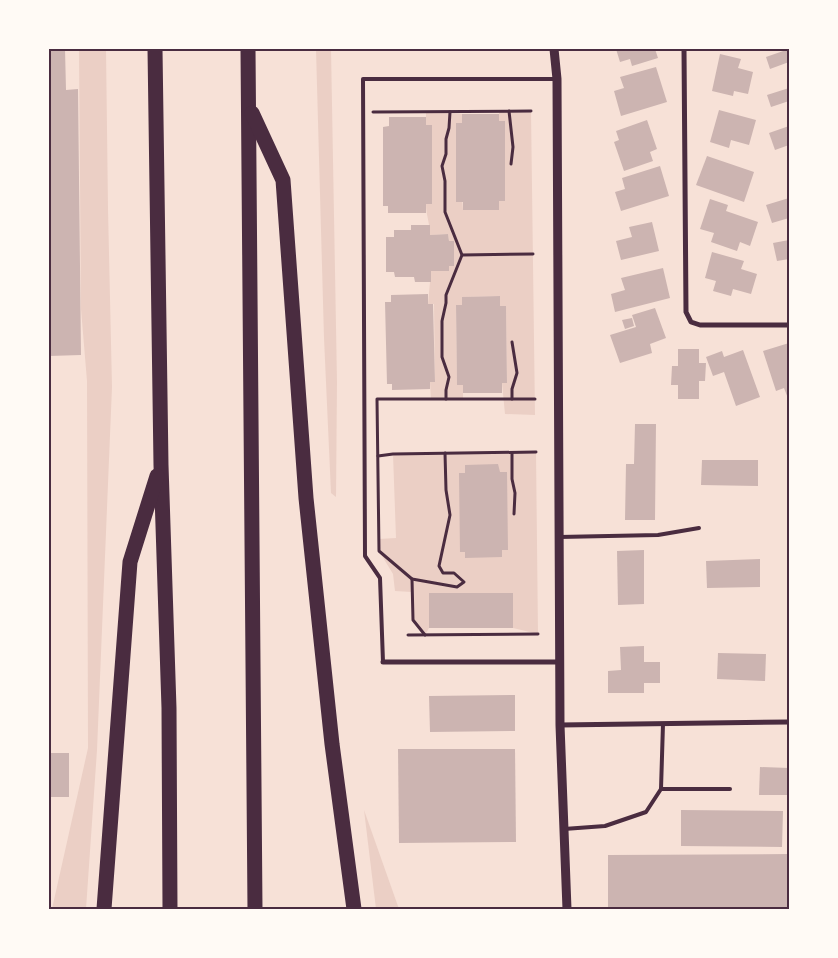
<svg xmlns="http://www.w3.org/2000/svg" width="838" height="958" font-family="Lato,sans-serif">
<rect width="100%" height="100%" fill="#f7e1d7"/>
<g fill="#ebcfc5">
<path d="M79 49H106L108 209 112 387 97 750 86 909H52L88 748 87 381 81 309Z"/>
<path d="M316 49H331L337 382 336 497 331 493 324 338Z"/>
<path d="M531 111 535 415 505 414 502 383H507L506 306H500L499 296 463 297 462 305H456L457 385H463V400H431L430 382H435L434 304H428L431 271H449V266L454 265V241H449L448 234 430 235C430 224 426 215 426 204H432V125H426V112L462 114V123H456L463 210H499V201H505V121H499V112Z"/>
<path d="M536 452 538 634 513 628 512 593H429V628L425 635 413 620 412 592 395 591 393 574 379 551V539L396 538 393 454Z"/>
<path d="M364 810 399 909H376Z"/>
</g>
<g fill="#ccb4b1">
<path d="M49 49H65L66 90 78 89 81 355 49 356Z"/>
<path d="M616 49H655L658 58 632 66 630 59 620 62Z"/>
<path d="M789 49V62L770 69 766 57Z"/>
<path d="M720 54 741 59 738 68 753 72 748 94 734 91 733 96 712 91Z"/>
<path d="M656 67 667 102 621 116 614 91 624 88 620 77Z"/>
<path d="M789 88V101L771 107 767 95Z"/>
<path d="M719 110 756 120 749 145 731 140 729 148 710 142Z"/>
<path d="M462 114H499V121H505V201H499V210H463V202H456V123H462Z"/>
<path d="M389 117H426V125H432V204H426V213H388V206H383V127L389 126Z"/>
<path d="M647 120 657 149 650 152 653 161 624 171 614 142 619 140 616 131Z"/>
<path d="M789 126V145L775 150 769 133Z"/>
<path d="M707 156 754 172 744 202 696 185Z"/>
<path d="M660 166 669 196 621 211 615 192 625 189 622 178Z"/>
<path d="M789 198V218L772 223 766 205Z"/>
<path d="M710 199 728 205 726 211 758 222 750 246 740 242 737 251 711 242 714 233 700 229Z"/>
<path d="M652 222 659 251 621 260 616 241 632 237 629 227Z"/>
<path d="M411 225H430V235L448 234 449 241H454V266H449V271H431V282H415L414 277H395L394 272H386V237H394V230H411Z"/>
<path d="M789 240V259L777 261 773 243Z"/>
<path d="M712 252 744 261 741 269 757 274 751 294 733 289 731 296 713 291 716 281 705 278Z"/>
<path d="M663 268 670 298 615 312 611 294 625 290 621 278Z"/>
<path d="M428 294V304H433L435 382H430V389L392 390V384H387L385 302H391V295Z"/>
<path d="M500 296V306H506L507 383H502V393H463V385H457L456 305H462V297Z"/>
<path d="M655 308 666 338 650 344 652 353 620 363 610 335 636 327 632 315Z"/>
<path d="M632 318 634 326 625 329 622 320Z"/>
<path d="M789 343V401L784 388 776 391 763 351Z"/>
<path d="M678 349H699V363H706L705 381H699V399H678V385H671L672 366H678Z"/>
<path d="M743 350 760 397 736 406 724 372 713 376 706 357 722 351 724 357Z"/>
<path d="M635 424H656L655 520H625L626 464H634Z"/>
<path d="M702 460H758V486L701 485Z"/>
<path d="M498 464 500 472H507L508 550H502V557L465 558V552H460L459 473H465V465Z"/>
<path d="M644 550V604L618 605 617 551Z"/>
<path d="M760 559V587L707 588 706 561Z"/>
<rect x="429" y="593" width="84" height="35"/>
<path d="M644 646V662H660V683H644V693H608V671L621 670 620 647Z"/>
<path d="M718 653 766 654 765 681 717 679Z"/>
<path d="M515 695V731L430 732 429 696Z"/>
<path d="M398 749H515L516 842 399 843Z"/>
<rect x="49" y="753" width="20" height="44"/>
<path d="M760 767 789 768V795H759Z"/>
<path d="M681 810 783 811 782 847 681 846Z"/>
<path d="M789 854V909H608V855Z"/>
</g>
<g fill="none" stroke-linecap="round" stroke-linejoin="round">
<g stroke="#4a2c40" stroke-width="3">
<path d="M509 111 513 147 511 164"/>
<path d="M373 112 531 111"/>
<path d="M462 255 533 254"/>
<path d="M512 342 517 373 512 389V399"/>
<path d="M446 399V390L449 377 442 357V321L446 303V295L462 255 445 212V181L442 166 446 154V139L449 128 450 112"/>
<path d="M512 453V479L515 493 514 514"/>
<path d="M378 456 393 454 536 452"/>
<path d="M412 579 457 587 464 582 454 573H443L439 566 450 515 446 490 445 453"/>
<path d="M408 635 538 634"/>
<path d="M425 635 413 620 412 579 379 551 377 399H535"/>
</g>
<g stroke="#4a2c40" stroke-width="4">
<path d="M559 537 658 535 699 528"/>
<path d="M383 662 380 578 365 556 363 79H557"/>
<path d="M661 789H730"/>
<path d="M564 829 605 826 646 812 661 789 663 724"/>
</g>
<g stroke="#4a2c40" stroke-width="5">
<path d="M684 49 686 312 691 322 700 325H789"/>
<path d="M383 662H559"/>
<path d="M560 725 789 722"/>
</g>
<path stroke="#4a2c40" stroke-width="9" d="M554 49 557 79 560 725 567 909"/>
<g stroke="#4a2c40" stroke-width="15">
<path d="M155 49 161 465 169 708 170 909"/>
<path d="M248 49 255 909"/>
<path d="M252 113 283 180 306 498 332 744 354 909"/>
<path d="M104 909 130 562 157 476"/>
</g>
</g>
<rect width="838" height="958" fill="none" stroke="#fffaf5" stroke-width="100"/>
<rect x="50" y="50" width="738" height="858" fill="none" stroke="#4a2c40" stroke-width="2"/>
</svg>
